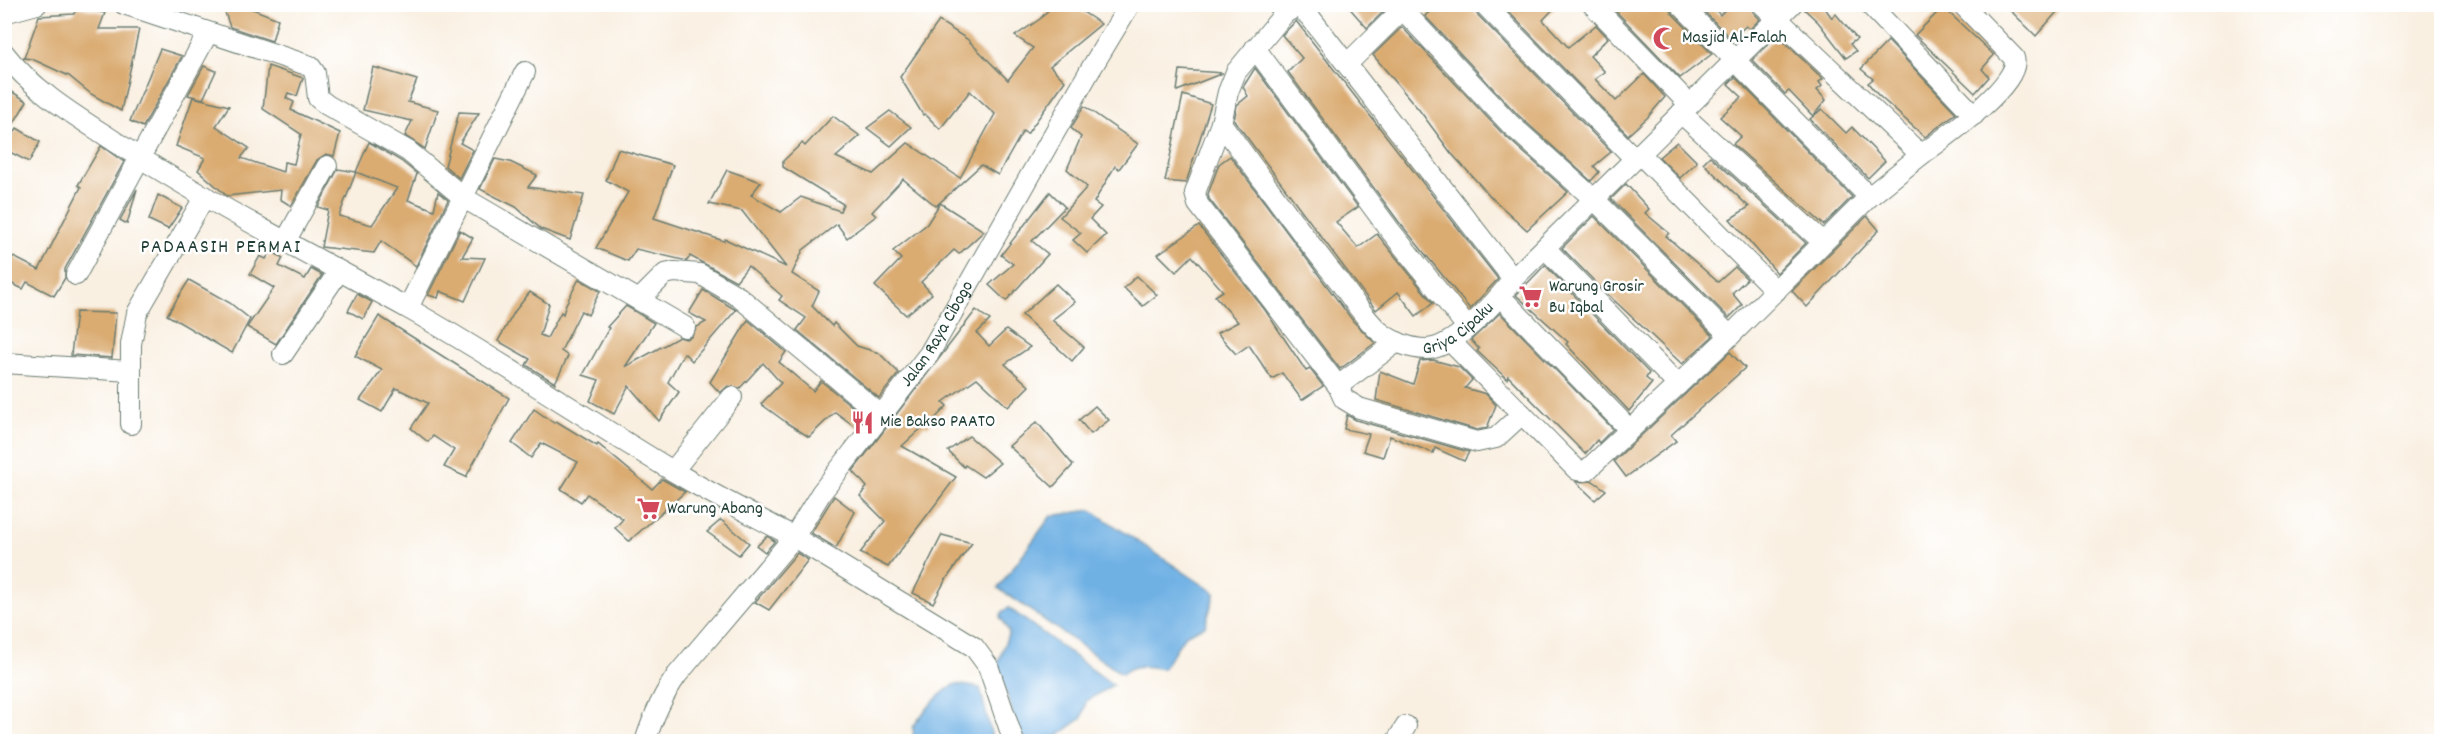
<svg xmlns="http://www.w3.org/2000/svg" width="2446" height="746" font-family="Dekko,sans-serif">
<rect width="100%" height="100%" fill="#fff"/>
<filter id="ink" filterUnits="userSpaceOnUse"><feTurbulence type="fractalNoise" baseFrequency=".0167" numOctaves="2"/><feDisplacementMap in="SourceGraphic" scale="12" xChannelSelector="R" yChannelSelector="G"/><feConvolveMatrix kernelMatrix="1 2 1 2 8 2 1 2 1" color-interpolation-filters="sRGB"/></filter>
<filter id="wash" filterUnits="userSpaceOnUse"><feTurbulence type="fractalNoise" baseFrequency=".008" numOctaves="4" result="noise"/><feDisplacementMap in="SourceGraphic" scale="24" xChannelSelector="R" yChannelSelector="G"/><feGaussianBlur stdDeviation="1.35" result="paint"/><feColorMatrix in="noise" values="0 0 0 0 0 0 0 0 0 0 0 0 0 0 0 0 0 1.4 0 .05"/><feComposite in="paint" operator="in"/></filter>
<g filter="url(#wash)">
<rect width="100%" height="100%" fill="#f9f0e2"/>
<g fill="#70b1e4" stroke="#48778c" stroke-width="1.5">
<path d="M1091 510 1215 593 1205 626 1185 635 1163 669C1148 666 1134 663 1122 674L998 588 1051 516Z"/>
<path d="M1009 608 1113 685 1086 701 1082 718 1050 741H1021L999 669 998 662 1009 632 1000 617 1003 611Z"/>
<path d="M956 684 980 688 993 741H914L913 727C922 713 941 691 956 684Z"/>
</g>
<g id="blocks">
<g fill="#daac72" fill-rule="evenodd">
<path d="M222 4H240L278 19 272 41 230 27Z"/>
<path d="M1054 4H1071L1101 24 1050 66 1065 81 1027 134 1023 131 998 175 981 165 936 206 903 179 872 212 876 216 847 238 837 224 803 250 792 274 819 291 812 306 832 326 834 323 857 346 879 353 899 373 879 398 797 330 806 318 779 300 782 296 748 266 736 281 690 256 687 261 636 249 628 261 596 248 628 192 606 180 618 149 673 165 654 218 724 241 725 239 786 267 742 211 709 204 727 170 761 182 751 195 781 212 801 197 840 211 843 204 783 167V161L802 143 805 146 833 116 860 136 836 157 873 174 908 143 960 178 995 114 970 91 940 129 925 114 923 115 900 77 939 21 967 39 1008 80 1033 48 1015 36 1040 19Z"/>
<path d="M1346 4H1388L1389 6 1367 28Z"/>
<path d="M1437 4H1472L1475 12 1611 152 1594 166 1599 172 1591 181 1518 115 1425 16Z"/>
<path d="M1501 4H1558L1543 20 1568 47 1596 25 1608 38 1590 56 1605 72 1595 79 1616 101 1644 74 1665 97 1647 118 1628 135Z"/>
<path d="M1609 4H1668L1671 12 1712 54 1680 78Z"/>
<path d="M1697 4H1710L1720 15 1731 4H1750L1753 12 1760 19 1750 29 1746 26 1731 39Z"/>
<path d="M1804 4H1822L1832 18 1835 13 1857 39 1850 44 1856 51 1846 58 1818 22 1803 8Z"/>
<path d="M2004 4H2064L2036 36Z"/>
<path d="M77 7 105 13 99 29H139L121 111 91 94 69 76 32 59 24 58 39 16 74 14Z"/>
<path d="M1943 7 1994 55 1982 69 1989 77 1975 93 1915 35Z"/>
<path d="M1296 21 1498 279 1470 309 1399 222 1288 72 1302 58 1282 35Z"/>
<path d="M1402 27 1501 132 1568 192 1527 230 1493 199 1451 153 1420 111 1373 55Z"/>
<path d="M1777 35 1823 79 1819 82 1822 86 1817 90 1826 100 1813 116 1789 91 1785 94 1752 60Z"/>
<path d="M1888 41 1956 113 1925 137 1878 95 1868 83 1873 79 1861 69Z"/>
<path d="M160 49 182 56 143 127 130 121Z"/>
<path d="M204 66 216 71 203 99 188 95Z"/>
<path d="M268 66 303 78 297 96 288 93 286 98 294 102 291 110 340 133 334 156 326 154 317 160 291 206 280 199 281 190 227 196 198 170 205 158 176 146 193 97 229 106 216 126 249 148 241 158 283 172 284 162 294 164 301 134 263 109Z"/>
<path d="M373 67 417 80 408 102 438 110 425 149 405 136 412 121 363 110Z"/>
<path d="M1255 68 1358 207 1336 222 1358 248 1377 234 1433 303 1416 316 1398 292 1376 310 1234 120 1237 105 1248 96 1243 87Z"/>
<path d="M1180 70 1223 73 1177 91Z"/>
<path d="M1735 77 1852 197 1824 225 1733 144 1741 136 1720 117 1742 97 1728 84Z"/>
<path d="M4 87 27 101 14 123 4 117Z"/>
<path d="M1183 95 1211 104 1186 183 1165 181Z"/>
<path d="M1084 106 1138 144 1119 169 1115 166 1094 202 1101 207 1090 219 1106 235 1087 253 1073 240 1081 233 1060 217 1087 187 1067 169 1081 137 1071 128Z"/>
<path d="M1822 109 1846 133 1852 127 1885 161 1868 178 1810 119Z"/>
<path d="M890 111 911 127 891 146 867 128Z"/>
<path d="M459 112 479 113 460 143 473 150 459 178 445 166Z"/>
<path d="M17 128 40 142 29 162 4 149Z"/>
<path d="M369 142 401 161 417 174 408 200 434 210 438 192 448 200 416 266 381 241 374 253 321 247 328 210 318 207 338 169 356 172ZM356 172 397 188 372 225 339 216Z"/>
<path d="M1677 142 1697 162 1680 178 1659 157Z"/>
<path d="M101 146 124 162 65 269V278L54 296 27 282 23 289 4 280V252L39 270 81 187 78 185Z"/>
<path d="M1230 156 1353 321 1375 343 1340 369 1209 199 1208 194 1219 164Z"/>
<path d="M1710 156 1806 243 1777 273 1730 219 1749 207 1703 163Z"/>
<path d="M495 159 510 162 537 175 528 187 584 195 570 240 541 229 516 207 480 189Z"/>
<path d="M1626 184 1649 209 1645 213 1669 233 1666 236 1718 282 1735 267 1747 279 1732 293 1742 305 1729 318 1611 199Z"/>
<path d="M137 189 127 224 120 220Z"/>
<path d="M1050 192 1065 207 1032 241 1048 254 1006 301 989 285 1013 264 1001 255Z"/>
<path d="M158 195 182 208 168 229 149 220Z"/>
<path d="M940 203 984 231 959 254 954 250 921 282 932 294 906 315 875 286 901 259 893 251 927 224Z"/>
<path d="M1594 216 1713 336 1682 364 1602 289 1562 248Z"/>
<path d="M1867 216 1879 230 1807 307 1792 291Z"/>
<path d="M1199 226 1265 310 1306 371 1310 369 1323 386 1302 400 1282 373 1272 379 1249 345 1236 354 1217 333 1238 322 1215 296 1223 291 1192 256 1176 272 1158 254Z"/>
<path d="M460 230 473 238 462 257 485 258 465 301 440 291 438 298 428 295Z"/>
<path d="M271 251 283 258 279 266 305 279 311 269 322 275 276 344 247 327 274 288 250 274 260 256 266 259Z"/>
<path d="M1545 265 1649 373 1646 378 1652 383 1629 411 1566 344 1568 342 1516 295Z"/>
<path d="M1137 276 1157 295 1143 306 1124 288Z"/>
<path d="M579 279 600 291 588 315 581 311 561 351 568 356 555 383 526 365 530 359 498 341 515 311 530 292 549 304 540 335 547 338 561 312 563 314 566 304Z"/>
<path d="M189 280 230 303 250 319 232 353 167 315Z"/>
<path d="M1056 284 1075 302 1052 320 1084 347 1072 361 1022 315Z"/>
<path d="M703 290 736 310 692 361 684 353 668 382 679 392 659 421 629 386 614 414 590 401 599 380 583 375 609 328 607 327 626 306 654 323 625 367 679 337 686 339 691 337 697 327 706 322 689 313Z"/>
<path d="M357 294 372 302 363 319 348 311Z"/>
<path d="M976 310 990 320 977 333 989 346 1006 330 1030 347 1005 364 1029 386 1008 407 977 378 943 402 947 406 927 427 925 425 902 446 956 477 888 567 860 553 885 521 860 496 867 487 853 471Z"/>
<path d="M76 312 116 313 112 358 71 355Z"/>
<path d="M1500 313 1613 429 1599 443 1597 440 1585 454 1508 376 1507 379 1477 351 1479 349 1471 340Z"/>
<path d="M379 316 509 398 466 477 444 467 454 450 433 436 428 442 411 428 428 403 396 388 382 412 360 400 382 370 355 356Z"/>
<path d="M748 320 786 352 779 362 813 391 821 381 865 417 857 428 835 412 809 437 787 423 761 404 781 383 763 363 740 388 728 386 720 393 710 382Z"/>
<path d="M1730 352 1745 368 1671 435 1676 441 1626 477 1614 461Z"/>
<path d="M1433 360 1459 367 1472 380 1465 388 1486 394 1496 405 1487 428 1477 430 1376 400 1380 371 1413 384 1420 361Z"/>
<path d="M1095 406 1109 420 1091 434 1079 420Z"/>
<path d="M534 409 554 423 556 421 597 446 598 444 652 489 662 479 685 492 629 541 615 528 623 519 587 494 581 502 561 489 578 462 541 443 531 458 512 443Z"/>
<path d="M1347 415 1356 420 1469 452 1464 461 1435 448 1433 453 1390 436 1383 457 1363 451 1369 434 1344 429Z"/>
<path d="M1037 422 1073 465 1053 487 1009 446Z"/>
<path d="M969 436 1000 463 983 477 965 465 964 467 948 451Z"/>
<path d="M1593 481 1606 490 1595 500 1576 482Z"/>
<path d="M834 496 855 512 836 548 811 533Z"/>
<path d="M721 520 749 543 739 555 707 532Z"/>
<path d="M942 535 972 543 945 581 933 603 913 593Z"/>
<path d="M767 536 775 541 765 552 757 546Z"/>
<path d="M797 553 808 560 769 610 755 602Z"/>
</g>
</g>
</g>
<g filter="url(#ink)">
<use href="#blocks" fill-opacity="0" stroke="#6b7c71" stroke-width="1.5"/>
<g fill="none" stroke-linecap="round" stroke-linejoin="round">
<defs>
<g id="minor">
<path d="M124 4 310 66 315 73 318 98 327 105 408 151 464 198 685 327"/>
<path d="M1484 4 1635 159"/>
<path d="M1592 4 1689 104"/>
<path d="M1680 4 1869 197"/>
<path d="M1869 4 1974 115"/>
<path d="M1403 10 1510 124 1595 200 1730 336"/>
<path d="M4 13 37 4"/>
<path d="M1255 48 1389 229 1467 327"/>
<path d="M4 53C30 87 69 112 105 135 202 200 307 252 409 309 498 359 583 417 671 470 711 494 753 515 794 537L677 675C662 696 653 717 645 742"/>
<path d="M1347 64 1408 4"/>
<path d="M1681 113 1823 242"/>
<path id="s1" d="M1221 123C1260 176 1298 230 1339 281 1351 297 1364 318 1379 331 1391 341 1410 349 1426 349 1454 349 1497 301 1513 279L1792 4"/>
<path d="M1640 154 1776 291"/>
<path d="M1921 155C1940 141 2023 83 2014 58L1962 4"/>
<path d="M285 242 327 166"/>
<path d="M1545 248 1678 385"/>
<path d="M76 275 208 33"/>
<path d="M1513 279 1310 17 1298 6 1285 13 1236 72 1228 92 1221 123 1195 193 1198 204 1338 386 1344 399 1359 408 1477 442 1496 438 1522 414"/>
<path d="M1500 296 1629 429"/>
<path d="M640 299 665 274 674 272 700 274 739 297 881 415"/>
<path d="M408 308 525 72"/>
<path d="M1450 341 1577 470 1586 471 1730 336 1869 197 1921 155 1762 4"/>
<path d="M283 354 339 271"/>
<path d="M4 363 130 371"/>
<path d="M1338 386 1397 342"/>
<path d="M131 424V344L137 313 205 196"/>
<path d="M673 471 732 397"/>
<path id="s2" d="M1014 742 988 666 974 647 794 537 821 493 929 354 1089 72 1130 4"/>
<path d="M1396 742 1406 726"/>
</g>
</defs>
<use href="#minor" stroke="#6b7c71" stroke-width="22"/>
<use href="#minor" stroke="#fff" stroke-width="20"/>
</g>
</g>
<defs>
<symbol id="mosque-bare" viewBox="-9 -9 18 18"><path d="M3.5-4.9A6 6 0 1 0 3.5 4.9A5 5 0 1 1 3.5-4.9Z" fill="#d1495b" stroke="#fff" stroke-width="2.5" paint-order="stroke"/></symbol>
<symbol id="supermarket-bare" viewBox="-9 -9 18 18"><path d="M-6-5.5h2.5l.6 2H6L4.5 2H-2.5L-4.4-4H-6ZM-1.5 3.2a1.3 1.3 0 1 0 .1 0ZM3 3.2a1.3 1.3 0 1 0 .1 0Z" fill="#d1495b" stroke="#fff" stroke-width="2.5" paint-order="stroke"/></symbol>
<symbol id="restaurant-bare" viewBox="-9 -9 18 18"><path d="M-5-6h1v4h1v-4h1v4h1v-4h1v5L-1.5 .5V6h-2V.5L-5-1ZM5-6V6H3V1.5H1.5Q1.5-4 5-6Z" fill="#d1495b" stroke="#fff" stroke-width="2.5" paint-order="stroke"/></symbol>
</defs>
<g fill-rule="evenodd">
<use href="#mosque-bare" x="1648" y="22" width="33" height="33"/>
<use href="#supermarket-bare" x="1514" y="280" width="33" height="33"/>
<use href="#restaurant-bare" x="846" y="406" width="33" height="33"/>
<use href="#supermarket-bare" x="632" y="492" width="33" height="33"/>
</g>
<g text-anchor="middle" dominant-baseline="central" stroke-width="5" stroke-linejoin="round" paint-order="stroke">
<g font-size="18" fill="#1f3d34" stroke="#fff" text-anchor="start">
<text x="1682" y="38">Masjid Al-Falah</text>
<text x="1549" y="287">Warung Grosir<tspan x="1549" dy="21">Bu Iqbal</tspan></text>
<text x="880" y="422">Mie Bakso PAATO</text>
<text x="667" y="509">Warung Abang</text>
</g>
<g font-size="18" fill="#1f3d34" stroke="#fff">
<text stroke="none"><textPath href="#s1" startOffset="351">Griya Cipaku</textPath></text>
<text stroke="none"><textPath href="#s2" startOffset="564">Jalan Raya Cibogo</textPath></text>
</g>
<g font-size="20" letter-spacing="1.5" fill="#1f3d34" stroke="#fff">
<text x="221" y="248">PADAASIH PERMAI</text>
</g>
</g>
<rect width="2446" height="746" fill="none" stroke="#fff" stroke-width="24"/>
</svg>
